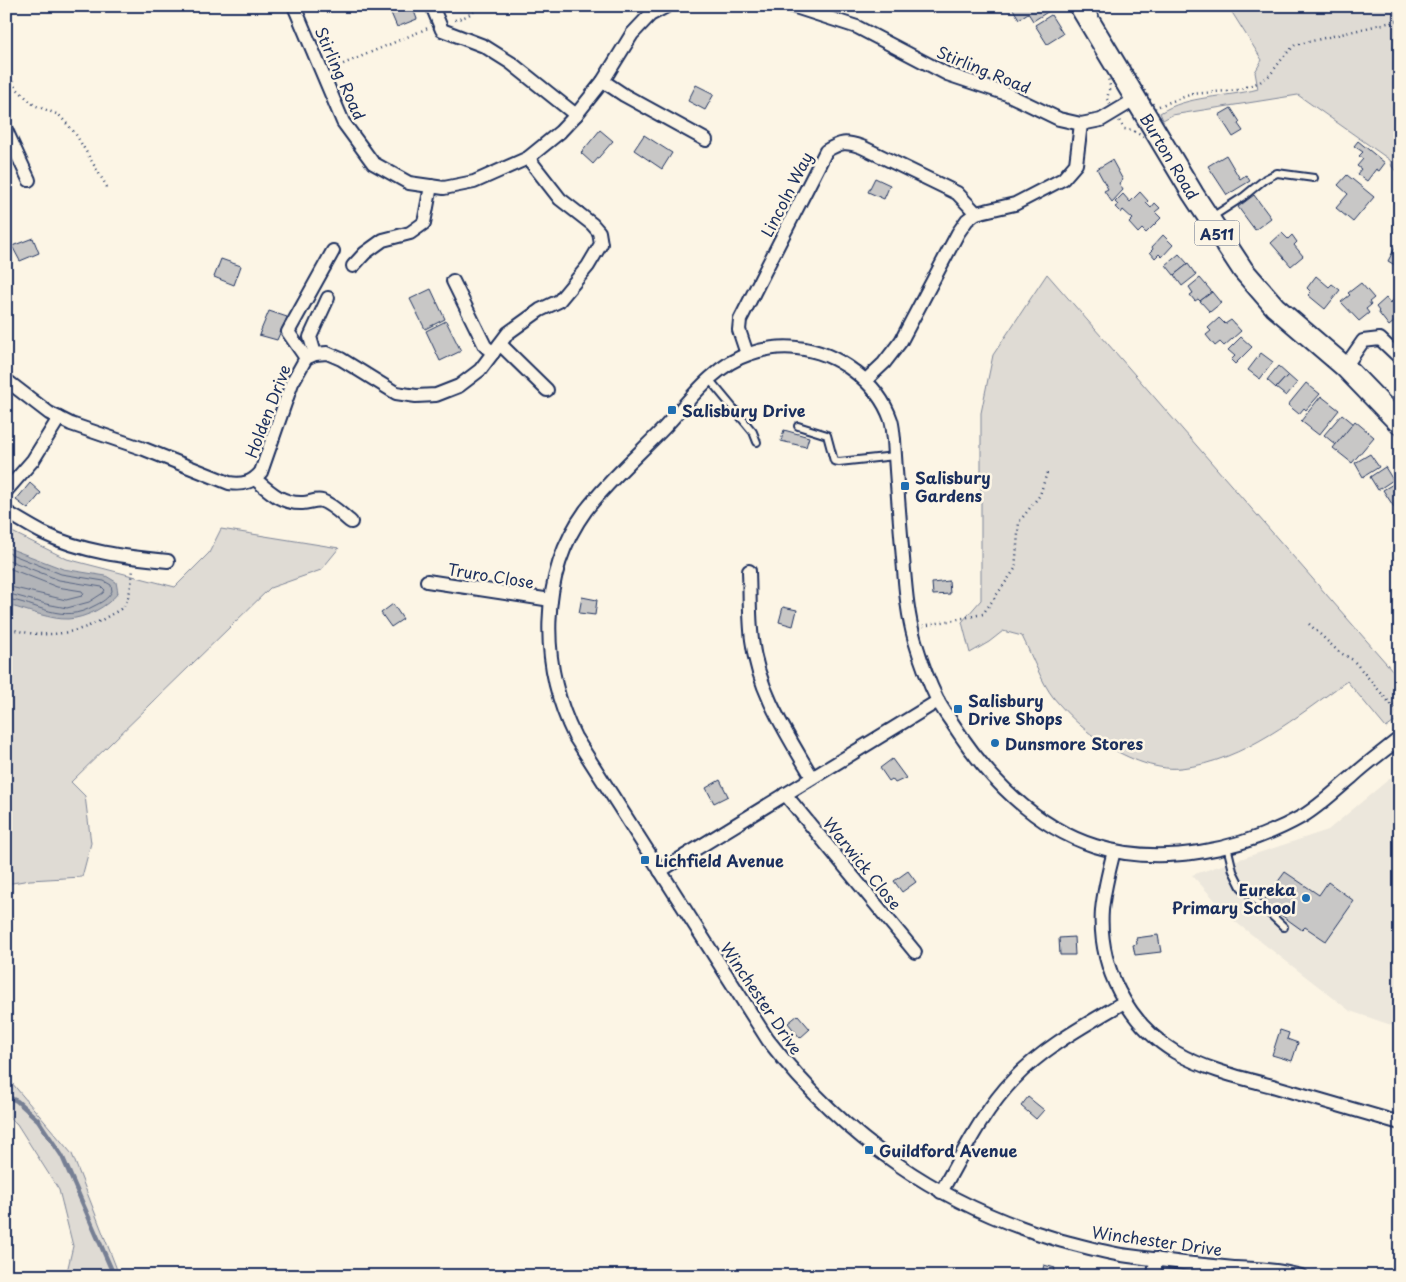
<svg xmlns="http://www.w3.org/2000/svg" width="1406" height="1282" font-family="'Playpen Sans',sans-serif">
<rect width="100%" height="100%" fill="#fcf5e5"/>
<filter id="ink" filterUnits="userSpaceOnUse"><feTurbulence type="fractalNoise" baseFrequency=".02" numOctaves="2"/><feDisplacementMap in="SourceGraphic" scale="10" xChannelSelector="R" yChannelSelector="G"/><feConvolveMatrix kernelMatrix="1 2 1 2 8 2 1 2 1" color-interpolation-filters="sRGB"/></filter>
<g filter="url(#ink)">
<path fill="#ece7dc" d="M1400 770V1028L1350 1011 1233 920 1192 875 1328 830Z"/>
<g fill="#dfdbd4" stroke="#7d8599">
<path d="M1228 6H1394L1400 9V173L1392 167 1390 160 1298 95 1172 115 1163 120 1160 113C1188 95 1225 98 1258 89L1255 72 1262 60Z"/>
<path d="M1047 274 1400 679V718L1386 728 1347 681C1297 716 1245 761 1181 768 1154 771 1122 756 1100 741 1082 728 1067 714 1053 697 1042 683 1031 654 1022 636L1003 631 989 642 970 653 962 622 981 600V413L993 355Z"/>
<path d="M6 529 67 559 175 587 209 553 221 529 339 548 321 570 270 588 71 782 85 796 91 843 82 877 30 880 6 884Z"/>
<path d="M6 1076 72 1154 116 1267 117 1276H66L73 1246 59 1190 17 1124 6 1114Z"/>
</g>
<path fill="#b2b4b8" stroke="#767f94" d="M6 547 63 569 106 576 116 582 118 593C107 607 86 618 68 619 53 620 26 610 11 606L6 603Z"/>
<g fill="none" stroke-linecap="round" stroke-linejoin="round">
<g stroke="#576482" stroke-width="1">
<path d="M6 552 61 574 104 581 111 585 112 591C108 599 102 602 94 606 61 625 38 603 6 599"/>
<path d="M6 559 59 580 102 587 105 590 103 593 89 602 67 608 46 604 6 593"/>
<path d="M6 567 57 587 82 591 84 594 82 596 66 600 6 586"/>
</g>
<path stroke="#767f94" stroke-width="4.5" d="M6 1096 17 1101 38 1120 62 1156 113 1273V1276"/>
</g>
<g fill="#c8c7c6" stroke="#1b2f5e">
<path d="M407 6H412L417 19 397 27 391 13Z"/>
<path d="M1017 6H1046L1049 11 1033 21 1028 13 1019 19 1013 9Z"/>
<path d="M1051 15 1063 34 1047 44 1035 25Z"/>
<path d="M696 85 714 94 705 110 688 101Z"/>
<path d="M1231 108 1240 122 1238 124 1243 131 1233 137 1219 115Z"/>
<path d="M600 130 613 141 593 164 581 153Z"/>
<path d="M644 135 672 153 662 169 634 150Z"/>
<path d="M1358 141 1385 163 1379 171 1376 169 1367 181 1357 174 1361 169 1357 166 1363 159 1359 156 1363 152 1354 146Z"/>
<path d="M1226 155 1240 179 1246 175 1250 181 1227 195 1208 166Z"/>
<path d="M1112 160 1123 180 1119 183 1123 190 1112 202 1104 191 1108 189 1097 169Z"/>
<path d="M1347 175 1374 197 1353 222 1336 208 1348 194 1338 185Z"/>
<path d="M875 178 890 185 884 199 868 192Z"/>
<path d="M1140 192 1148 201 1146 203 1151 208 1155 203 1160 208 1155 212 1161 218 1146 233 1142 229 1138 233 1129 223 1133 219 1123 210 1121 213 1115 207 1118 205 1115 202 1123 194 1130 202Z"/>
<path d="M1254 195 1271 218 1255 230 1238 207Z"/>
<path d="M1282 233 1288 239 1292 235 1297 242 1294 245 1303 256 1291 266 1271 243Z"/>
<path d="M1163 235 1173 245 1162 257 1159 254 1155 258 1150 252 1153 249 1152 247Z"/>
<path d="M33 238 39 253 20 261 12 246Z"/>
<path d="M1396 246 1400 248V268L1388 261Z"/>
<path d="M1179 254 1188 264 1174 275 1166 265Z"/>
<path d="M221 259 241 266 234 285 214 277Z"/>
<path d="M1188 264 1196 275 1182 286 1174 275Z"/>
<path d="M1316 276 1329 287 1332 284 1340 290 1325 309 1308 295 1311 292 1307 288Z"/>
<path d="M1200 278 1212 292 1200 301 1198 299 1195 301 1190 295 1193 293 1189 287Z"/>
<path d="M1361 283 1374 298 1369 302 1371 305 1366 309 1369 313 1359 321 1341 302 1350 295 1348 293Z"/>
<path d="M431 289 445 319 425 329 410 299Z"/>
<path d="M1212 292 1221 303 1210 312 1200 301Z"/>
<path d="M1386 298 1390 303 1395 298 1400 303V317L1389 326 1378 312 1379 311 1376 307Z"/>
<path d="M269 311 287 317 277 340 259 335Z"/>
<path d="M1219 318 1225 324 1231 320 1241 331 1224 346 1220 342 1215 346 1206 335 1211 331 1208 328Z"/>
<path d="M446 321 461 351 440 361 426 331Z"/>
<path d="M1241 337 1252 347 1235 364 1231 360 1235 356 1228 350Z"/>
<path d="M1261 353 1273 362 1260 379 1248 370Z"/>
<path d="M1278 366 1288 375 1276 388 1267 380Z"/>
<path d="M1288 375 1297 383 1286 396 1276 388Z"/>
<path d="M1306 383 1320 394 1306 410 1304 408 1299 414 1288 405Z"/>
<path d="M1321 396 1339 410 1319 435 1301 421Z"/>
<path d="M1342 414 1354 424 1336 445 1324 435Z"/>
<path d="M1355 421 1374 437 1352 463 1333 448Z"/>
<path d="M784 430 809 437 806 447 781 441Z"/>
<path d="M1370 454 1379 467 1363 477 1355 463Z"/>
<path d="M1385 467 1393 480 1378 490 1370 477Z"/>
<path d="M1400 480V503L1394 507 1383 490Z"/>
<path d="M30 483 41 493 28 509 16 500Z"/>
<path d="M1400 511V526L1393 515Z"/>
<path d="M949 581 950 594 933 595 932 583Z"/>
<path d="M582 597 597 600 595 615 579 613Z"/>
<path d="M393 604 403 619 391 627 381 613Z"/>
<path d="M783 607 797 610 793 626 779 622Z"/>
<path d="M892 759 906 778 895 783 892 779 889 781 880 768Z"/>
<path d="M720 780 728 796 714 803 706 788Z"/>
<path d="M908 871 916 882 902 892 894 881Z"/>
<path d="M1285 872 1319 895 1328 882 1354 901 1326 941 1305 927 1302 930 1263 902Z"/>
<path d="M1158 935 1161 952 1135 955 1133 945 1137 944 1136 938Z"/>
<path d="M1074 937 1075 955H1060L1059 938Z"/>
<path d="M798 1015 810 1029 800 1038 788 1023Z"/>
<path d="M1280 1030 1289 1033 1287 1039 1298 1043 1292 1061 1272 1055Z"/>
<path d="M1028 1097 1044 1110 1036 1119 1021 1106Z"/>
<path d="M1044 1265 1055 1268 1052 1276H1041Z"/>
</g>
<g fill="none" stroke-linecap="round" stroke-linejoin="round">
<defs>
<g id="service">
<path d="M1212 217 1243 197 1265 179 1277 173 1314 178"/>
<path d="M709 379 753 432 757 442"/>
<path d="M798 426 827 435 834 461 839 462 895 456"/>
<path d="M1227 846 1233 871 1241 887 1284 927"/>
</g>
<g id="minor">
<path d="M294 6 343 122 373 163 409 183 444 188 474 182 528 158 560 132 576 115 603 81 632 34 650 15 667 6"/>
<path d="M432 6 442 30 484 46 511 63 576 115"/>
<path d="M792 6 857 27 947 74 1007 94 1059 119 1081 124 1101 120 1136 99"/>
<path d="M603 81 624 95 706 140"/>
<path d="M6 130 29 180"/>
<path d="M353 266 365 253 383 240 410 233 424 223 431 186"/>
<path d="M453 281 485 346 493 353"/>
<path d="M500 344 547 390"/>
<path d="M315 354 310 337 328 298"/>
<path d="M747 354 739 330 740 320 826 151C841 142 845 141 862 147L957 193 976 213 1015 204 1063 179 1076 164 1081 124"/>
<path d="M306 358 288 332 333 251"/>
<path d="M1345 367 1363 341 1380 339 1400 358"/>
<path d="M6 380 49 413 71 424 144 449 229 483C242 485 252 483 261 472L292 383 306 358 315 354 327 353 341 359 396 393 416 396 436 395 459 386 480 370 508 333 540 310 559 301 588 266 601 244 599 232 592 224 560 199 528 158"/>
<path d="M866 380 884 363 901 341 958 233 967 220 976 213"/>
<path d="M255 479C270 492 282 504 303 503 309 503 316 499 322 501 333 505 342 515 351 522"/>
<path d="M6 491 33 460 59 418"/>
<path d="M6 512C19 519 31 527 43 533 82 552 125 557 168 561"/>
<path d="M749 571C750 593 749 617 752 640 758 691 787 734 812 777"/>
<path d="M427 581 551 600"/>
<path d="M785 794 915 952"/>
<path d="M1114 851C1109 870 1104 890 1102 910 1098 966 1127 1023 1175 1052 1206 1070 1242 1078 1276 1087 1317 1099 1358 1111 1400 1123"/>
<path d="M660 871 938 701"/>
<path d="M941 1192C963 1153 983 1111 1014 1079 1045 1046 1086 1025 1124 1002"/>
<path d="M1154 1276 1156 1259"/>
<path d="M1301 1276C1280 1270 1256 1269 1234 1268 1199 1265 1164 1261 1129 1256 1105 1253 1082 1246 1059 1240 939 1205 845 1139 768 1040L575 737C540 666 538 576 586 510 609 480 638 455 664 428 688 402 714 365 749 354 763 349 781 346 797 348 837 352 878 382 891 420 893 426 893 433 894 439 896 475 899 511 902 547 905 579 906 610 915 641 921 661 928 681 937 699 942 709 949 718 955 727 988 778 1035 827 1095 846 1161 867 1243 850 1303 816 1321 805 1336 790 1352 777 1367 763 1384 751 1400 738"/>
</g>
<g id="trunk">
<path id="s1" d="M1080 6 1193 194 1243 270 1275 307 1345 367 1400 424"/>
</g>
</defs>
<use href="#service" stroke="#1b2f5e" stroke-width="10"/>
<use href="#minor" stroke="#1b2f5e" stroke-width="16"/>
<use href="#trunk" stroke="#1b2f5e" stroke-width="24"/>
<g stroke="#1b2f5e" stroke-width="2.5" stroke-dasharray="1 4" stroke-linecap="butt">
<path d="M6 15 8 6"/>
<path d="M455 20 467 16 482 6"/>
<path d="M1129 65 1155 108 1164 127 1145 138 1132 130 1124 129 1107 99 1110 86 1108 78Z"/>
<path d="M6 68 15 87 34 105 59 115 75 133 107 187"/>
<path d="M334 68 428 28"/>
<path d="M1159 106 1192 94 1238 90 1260 82 1270 75 1285 55 1295 45 1400 20"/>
<path d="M1309 624 1339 652 1353 660 1400 715"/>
<path d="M923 626 983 614 1015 569 1019 522 1040 495 1048 469"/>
<path d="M6 627C40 640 80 635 110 615 114 613 120 610 123 607 130 600 132 579 133 569"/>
</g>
<use href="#service" stroke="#fcf5e5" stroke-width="6"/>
<use href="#minor" stroke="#fcf5e5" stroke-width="12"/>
<use href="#trunk" stroke="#fcf5e5" stroke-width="20"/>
</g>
</g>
<g fill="#1f6fb2" stroke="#fcf5e5" stroke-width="2">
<rect x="667" y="405" width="10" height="10" rx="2.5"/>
<rect x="900" y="481" width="10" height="10" rx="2.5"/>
<rect x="953" y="704" width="10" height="10" rx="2.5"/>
<circle cx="995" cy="743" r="5"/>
<rect x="640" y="855" width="10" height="10" rx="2.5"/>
<circle cx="1306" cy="898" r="5"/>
<rect x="864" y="1145" width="10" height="10" rx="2.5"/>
</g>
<g text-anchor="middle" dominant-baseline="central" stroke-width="5" stroke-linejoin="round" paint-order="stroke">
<rect fill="#fcf5e5" stroke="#5e6a86" stroke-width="1" x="1194.5" y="220.5" width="45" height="25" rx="4"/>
<g font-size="15" font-weight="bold" fill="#1b2f5e">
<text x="1217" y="233">A511</text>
</g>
<g font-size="16" fill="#1b2f5e" stroke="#fcf5e5">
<text transform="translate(984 69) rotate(22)">Stirling Road</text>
<text transform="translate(341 73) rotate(66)">Stirling Road</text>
<text stroke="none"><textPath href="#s1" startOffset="175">Burton Road</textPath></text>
<text transform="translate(786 194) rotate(-63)">Lincoln Way</text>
<text transform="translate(267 411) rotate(-69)">Holden Drive</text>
<text transform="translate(491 575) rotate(9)">Truro Close</text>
<text transform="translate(863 863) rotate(51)">Warwick Close</text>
<text transform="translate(762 998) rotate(56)">Winchester Drive</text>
<text transform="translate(1157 1240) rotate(8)">Winchester Drive</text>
</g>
<g font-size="16" font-weight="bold" fill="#1b2f5e" stroke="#fcf5e5" text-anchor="start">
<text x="682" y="410">Salisbury Drive</text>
<text x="915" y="477">Salisbury<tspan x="915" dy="18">Gardens</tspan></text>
<text x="968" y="700">Salisbury<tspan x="968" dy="18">Drive Shops</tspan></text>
<text x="1005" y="743">Dunsmore Stores</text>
<text x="655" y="860">Lichfield Avenue</text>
<text x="1296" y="889" text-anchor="end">Eureka<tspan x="1296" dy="18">Primary School</tspan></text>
<text x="879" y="1150">Guildford Avenue</text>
</g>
</g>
<rect width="1406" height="1282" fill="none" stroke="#fcf5e5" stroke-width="25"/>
<rect x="12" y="12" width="1381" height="1257" fill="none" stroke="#1b2f5e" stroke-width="2" filter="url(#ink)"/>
</svg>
